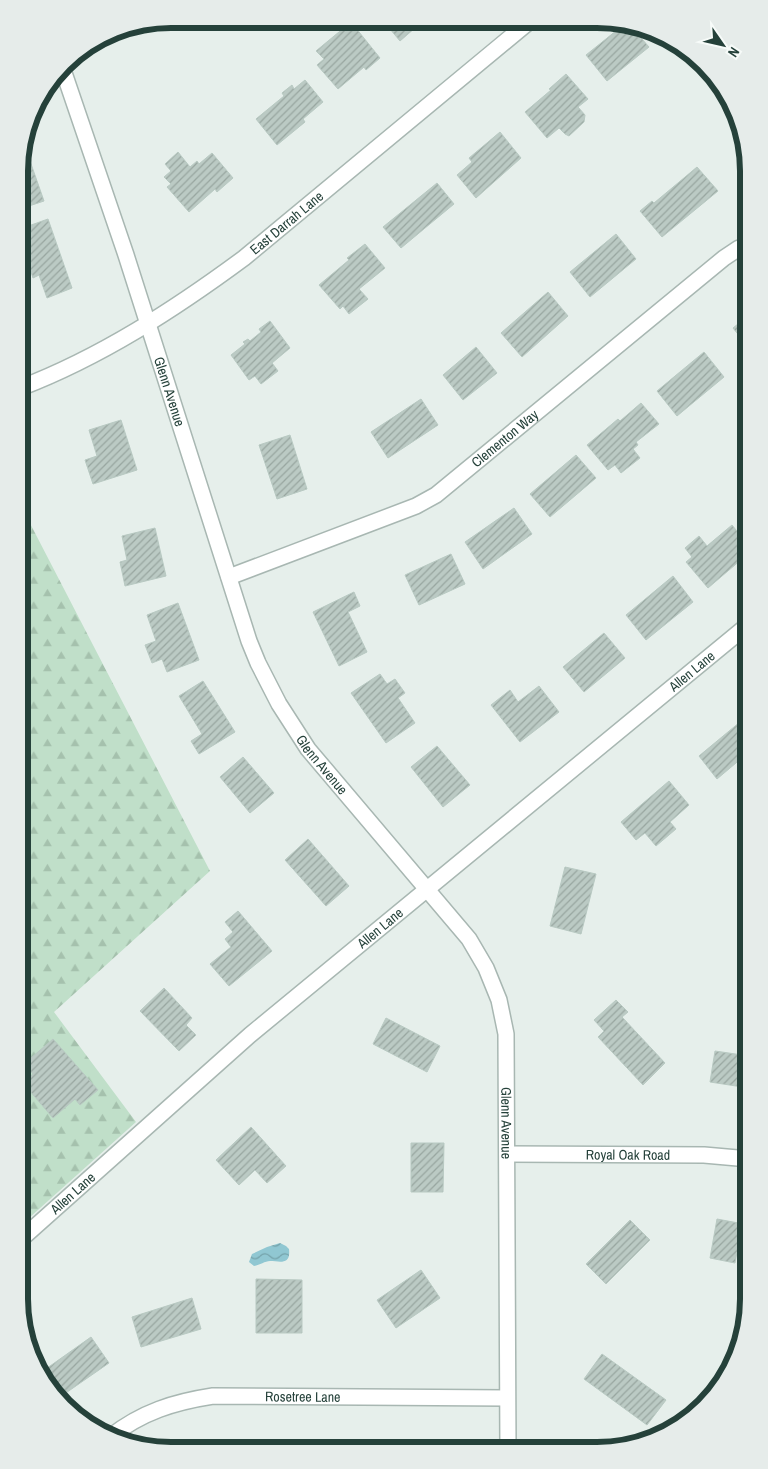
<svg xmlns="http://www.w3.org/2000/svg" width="768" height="1469" font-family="'Archivo Narrow',sans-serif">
<defs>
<pattern id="forest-firs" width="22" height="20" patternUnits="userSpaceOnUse" patternTransform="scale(1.25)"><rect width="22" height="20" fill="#c0dfc9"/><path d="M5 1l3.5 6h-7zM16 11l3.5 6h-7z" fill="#a5c1ad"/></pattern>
<pattern id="water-waves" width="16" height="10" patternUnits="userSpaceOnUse" patternTransform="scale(1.25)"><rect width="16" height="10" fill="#90c7d2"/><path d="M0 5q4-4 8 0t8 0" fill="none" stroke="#75a3ab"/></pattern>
<pattern id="building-hatch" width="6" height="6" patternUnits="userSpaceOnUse" patternTransform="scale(1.25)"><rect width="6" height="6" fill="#bbcac4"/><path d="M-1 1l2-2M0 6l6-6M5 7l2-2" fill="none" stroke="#98a6a0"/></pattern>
</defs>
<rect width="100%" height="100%" fill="#e6efeb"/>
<path fill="url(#forest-firs)" d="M20 504 210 871 54 1012 136 1122 19 1227Z"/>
<path fill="url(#water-waves)" d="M280 1243 286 1246 289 1249C291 1266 279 1261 270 1261 265 1261 260 1265 254 1266L249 1262 252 1254 267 1247Z"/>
<g fill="url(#building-hatch)" stroke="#b8c9c2">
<path d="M389 20H422L423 21 400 41 390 29 393 26Z"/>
<path d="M351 22 380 58 366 70 364 67 338 89 317 65 324 59 316 51Z"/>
<path d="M627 22 649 47 607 81 586 55Z"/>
<path d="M566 74 588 99 578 107 585 115 584 122 569 136 565 134 559 128 547 138 525 112 551 90 549 89Z"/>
<path d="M305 80 323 102 303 119 305 122 277 145 256 119 284 96 282 93 292 85 294 89Z"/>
<path d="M500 132 521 158 476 198 457 175 472 162 469 158Z"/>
<path d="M23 141 44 201 20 209V151Z"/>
<path d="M746 151 749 170V178H745Z"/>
<path d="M178 152 190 167 197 161 199 164 212 153 233 178 217 192 215 189 189 212 167 187 171 184 164 177 171 171 165 164Z"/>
<path d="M697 167 718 191 662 237 640 211 652 201 654 203Z"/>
<path d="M437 183 454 204 401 248 383 227Z"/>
<path d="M48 219 72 288 47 298 39 275 33 278 20 239V229Z"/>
<path d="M616 234 636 259 590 297 570 272Z"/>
<path d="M365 244 385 268 359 289 368 299 349 314 343 306 340 309 319 285 349 260 347 258Z"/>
<path d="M548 292 568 316 522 357 501 333Z"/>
<path d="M749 315V348L733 328Z"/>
<path d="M270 321 290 348 272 363 278 371 261 384 255 376 249 380 231 355 245 344 243 342 248 339 250 341 261 332 259 329Z"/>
<path d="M476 347 497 373 463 400 443 375Z"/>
<path d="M704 352 724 377 677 416 657 391Z"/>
<path d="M421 399 438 425 388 458 371 432Z"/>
<path d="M641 403 659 424 636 442 638 445 633 449 640 458 621 473 615 465 608 470 587 445 618 419 620 421Z"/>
<path d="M121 420 137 470 93 484 85 460 97 456 89 430Z"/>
<path d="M290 435 307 489 277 499 259 445Z"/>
<path d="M576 455 596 478 550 517 530 494Z"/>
<path d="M514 508 532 534 483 569 465 542Z"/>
<path d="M732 525 749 546V553L708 588 686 562 692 557 685 548 699 536 707 546Z"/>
<path d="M155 528 166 576 125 586 120 562 127 560 122 536Z"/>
<path d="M451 554 465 584 419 605 405 575Z"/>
<path d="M673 576 693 602 646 640 626 615Z"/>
<path d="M354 592 360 606 348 612 367 652 339 666 313 612Z"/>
<path d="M178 603 199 660 167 672 162 659 152 663 145 645 156 641 147 615Z"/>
<path d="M604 633 625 658 584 692 563 667Z"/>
<path d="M380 674 387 684 395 679 405 693 398 698 415 723 386 743 351 693Z"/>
<path d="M203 681 235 732 199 754 191 741 202 734 179 696Z"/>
<path d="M539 686 559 712 520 742 491 705 510 690 518 702Z"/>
<path d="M746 717 749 721V752L717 779 699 756Z"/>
<path d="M437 746 470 785 443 807 411 767Z"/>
<path d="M243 757 274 793 250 813 220 777Z"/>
<path d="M669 781 689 805 670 822 676 829 656 846 645 833 636 840 621 822Z"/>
<path d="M308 839 349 886 326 906 285 860Z"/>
<path d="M565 867 596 874 581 934 550 926Z"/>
<path d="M238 911 272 951 229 986 210 964 231 947 225 939 233 932 225 922Z"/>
<path d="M164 988 192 1018 186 1025 196 1035 179 1051 140 1011Z"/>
<path d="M616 1000 628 1012 622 1017 665 1063 643 1085 598 1037 604 1031 594 1020Z"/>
<path d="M386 1018 440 1046 427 1072 373 1044Z"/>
<path d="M53 1039 98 1090 80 1105 75 1099 53 1118 23 1083 33 1074 24 1064Z"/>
<path d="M715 1051 749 1056V1088L710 1082Z"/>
<path d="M251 1127 286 1166 267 1183 255 1170 239 1185 216 1160Z"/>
<path d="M411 1143H444L443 1192H411Z"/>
<path d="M717 1219 749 1225V1254L737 1252 735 1263 710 1258Z"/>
<path d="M630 1220 650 1240 606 1284 586 1264Z"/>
<path d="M421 1270 440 1298 396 1328 377 1300Z"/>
<path d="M256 1279 302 1280V1333H256Z"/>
<path d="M192 1298 201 1329 141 1347 132 1317Z"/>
<path d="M91 1337 109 1363 60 1397 43 1371Z"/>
<path d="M602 1354 666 1400 647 1425 584 1379Z"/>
</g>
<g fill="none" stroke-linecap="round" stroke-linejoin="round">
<defs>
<g id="minor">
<path id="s1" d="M62 67 126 255 249 641 258 663 279 704 308 749 469 939 486 968 499 1000 506 1034 508 1450"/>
<path id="s2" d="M229 577 416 506 436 495 724 258 739 248 749 246"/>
<path id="s3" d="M507 1154 704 1155 749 1159"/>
<path id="s4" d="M19 1241 250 1035 749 624"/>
<path id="s5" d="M110 1437C142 1412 174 1402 213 1396L507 1398"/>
</g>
<g id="tertiary">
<path id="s6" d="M20 388C101 357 175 309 244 258L530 21"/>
</g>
</defs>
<use href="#minor" stroke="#a8b7b2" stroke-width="18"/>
<use href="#tertiary" stroke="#a8b7b2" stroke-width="18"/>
<use href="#minor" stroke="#fff" stroke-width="15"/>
<use href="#tertiary" stroke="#fff" stroke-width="15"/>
</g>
<g text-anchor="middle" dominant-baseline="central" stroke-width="5" stroke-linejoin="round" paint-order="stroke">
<g font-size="14" fill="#25413a" stroke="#f7fbf9">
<text stroke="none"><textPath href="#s6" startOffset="315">East Darrah Lane</textPath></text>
<text stroke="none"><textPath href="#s1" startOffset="342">Glenn Avenue</textPath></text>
<text stroke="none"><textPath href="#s2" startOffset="312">Clementon Way</textPath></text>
<text stroke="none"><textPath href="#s4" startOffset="882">Allen Lane</textPath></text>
<text stroke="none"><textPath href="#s1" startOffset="748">Glenn Avenue</textPath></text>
<text stroke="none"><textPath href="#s4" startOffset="478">Allen Lane</textPath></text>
<text stroke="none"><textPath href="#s1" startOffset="1168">Glenn Avenue</textPath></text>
<text stroke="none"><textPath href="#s3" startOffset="121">Royal Oak Road</textPath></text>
<text stroke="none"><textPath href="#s4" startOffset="72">Allen Lane</textPath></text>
<text stroke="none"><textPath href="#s5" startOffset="202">Rosetree Lane</textPath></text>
</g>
</g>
<path d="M0 0H768V1469H0ZM171 28H597A143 143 0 0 1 740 171V1299A143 143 0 0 1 597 1442H171A143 143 0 0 1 28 1299V171A143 143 0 0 1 171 28Z" fill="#e6ecea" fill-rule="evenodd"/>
<path fill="none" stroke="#25413a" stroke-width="6" d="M171 28H597A143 143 0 0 1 740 171V1299A143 143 0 0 1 597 1442H171A143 143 0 0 1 28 1299V171A143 143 0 0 1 171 28Z"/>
<g transform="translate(723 45) rotate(124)" stroke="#f7fbf9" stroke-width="4" paint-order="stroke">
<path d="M0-4L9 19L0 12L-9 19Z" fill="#25413a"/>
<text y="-8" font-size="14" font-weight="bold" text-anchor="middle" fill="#25413a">N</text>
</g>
</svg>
